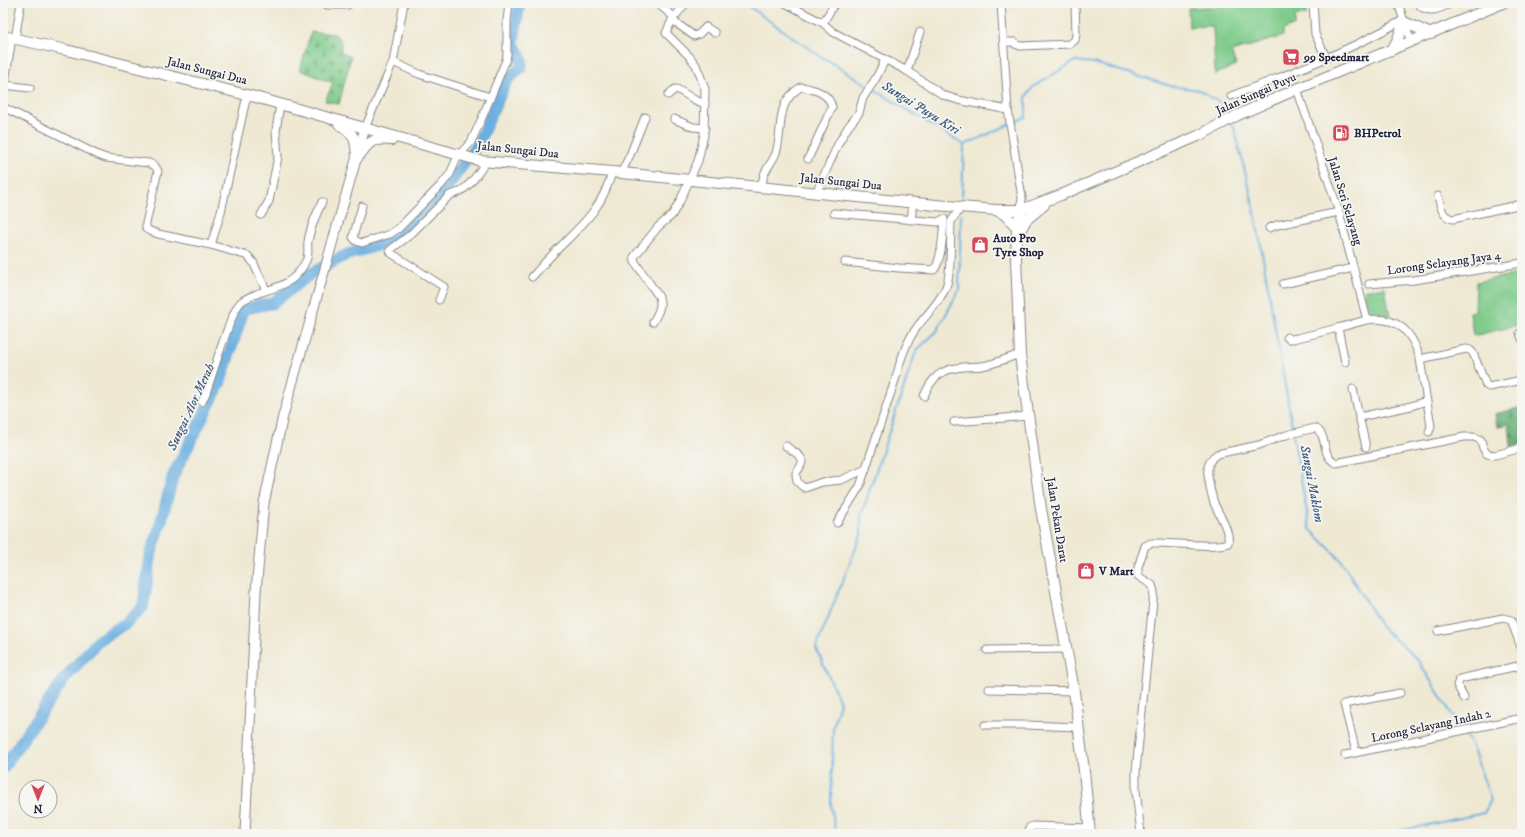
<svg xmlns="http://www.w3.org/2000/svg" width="1525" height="837" font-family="'IM FELL DW Pica',serif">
<defs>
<pattern id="forest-firs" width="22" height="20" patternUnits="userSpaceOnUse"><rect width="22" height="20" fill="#66af76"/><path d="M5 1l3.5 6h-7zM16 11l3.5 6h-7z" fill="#548e62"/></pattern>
<pattern id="cemetery-stones" width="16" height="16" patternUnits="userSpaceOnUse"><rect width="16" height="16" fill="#7ecb8a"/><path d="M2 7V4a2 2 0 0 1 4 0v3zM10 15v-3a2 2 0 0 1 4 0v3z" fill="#6dae78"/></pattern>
<pattern id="park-tufts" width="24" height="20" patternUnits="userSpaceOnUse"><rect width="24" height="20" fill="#7ecb8a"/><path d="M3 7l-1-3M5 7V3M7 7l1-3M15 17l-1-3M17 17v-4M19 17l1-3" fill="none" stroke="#6dae78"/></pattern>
</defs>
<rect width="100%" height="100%" fill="#f6f6f2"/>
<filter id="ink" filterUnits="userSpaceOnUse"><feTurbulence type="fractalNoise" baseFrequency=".025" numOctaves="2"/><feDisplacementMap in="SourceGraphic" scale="8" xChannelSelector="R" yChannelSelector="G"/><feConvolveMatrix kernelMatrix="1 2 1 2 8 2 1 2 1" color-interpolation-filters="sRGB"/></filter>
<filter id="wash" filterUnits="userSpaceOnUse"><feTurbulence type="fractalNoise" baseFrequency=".012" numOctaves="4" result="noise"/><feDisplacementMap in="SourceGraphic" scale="16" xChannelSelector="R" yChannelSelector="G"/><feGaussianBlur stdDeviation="0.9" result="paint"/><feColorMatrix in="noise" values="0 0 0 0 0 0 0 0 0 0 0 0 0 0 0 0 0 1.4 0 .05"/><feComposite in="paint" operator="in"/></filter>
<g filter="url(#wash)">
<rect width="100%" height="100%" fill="#efe9d3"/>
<g fill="#7ecb8a" stroke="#507662">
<path d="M1282 3H1302L1306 8V15L1295 16V25L1283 30V36L1231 52 1236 65 1215 75 1213 26 1189 27 1188 8Z"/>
<path d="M1522 273V324L1473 336 1470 312 1475 311 1476 282Z"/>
</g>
<path fill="url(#forest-firs)" stroke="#446858" d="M1522 407V444L1511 447 1509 424 1497 427 1495 414Z"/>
<path fill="url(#cemetery-stones)" stroke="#507662" d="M311 32 335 34 341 41V52L351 57 339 104 325 101 333 83 300 70Z"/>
<path fill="url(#park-tufts)" stroke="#507662" d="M1385 287 1390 317 1381 313 1370 315 1364 290Z"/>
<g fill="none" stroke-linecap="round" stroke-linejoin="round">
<g stroke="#6aafe0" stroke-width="2">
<path d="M744 3 814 52 869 86"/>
<path d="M872 88 964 145 1026 117V97L1033 87 1075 61 1094 63 1171 86 1199 90 1227 107 1229 113"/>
<path d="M1233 124 1254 207 1293 431"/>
<path d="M962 197 964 145"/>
<path d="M1293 435 1310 529 1341 560 1381 627 1417 659 1461 729"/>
<path d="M836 834 831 805 833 728 840 702 816 648 861 535V516L916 351 937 331 959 290 961 215"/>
<path d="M1385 834 1484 813 1491 800 1471 744 1464 733"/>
</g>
<path stroke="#6aafe0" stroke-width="12" d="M3 768 65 678 99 640 126 623 143 607 151 553 159 530 173 476 220 383 244 309 273 303 310 274 346 255 395 240 437 201 477 145 507 80 521 68 522 60 513 43 520 3"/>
</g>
</g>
<g filter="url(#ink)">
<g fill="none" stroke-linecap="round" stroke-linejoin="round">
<defs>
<g id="minor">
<path d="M325 3 327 5H348"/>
<path d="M657 3 674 17"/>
<path d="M785 3 823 23 833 32 907 71 943 95 958 100 1008 110"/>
<path d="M1001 3 1008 110 1022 198 1021 210"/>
<path d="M1313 3 1315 34 1326 57"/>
<path d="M1398 3 1411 42"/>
<path d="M1418 3C1427 16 1441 8 1452 3"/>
<path d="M672 20 694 36 699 34 706 27 715 33"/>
<path d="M823 23 835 3"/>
<path d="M15 39 21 3"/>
<path d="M1004 42H1015V44L1020 46 1070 44 1075 40 1076 34 1075 3"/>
<path d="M3 47 5 36"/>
<path d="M393 62 419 74 490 97"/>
<path d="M907 71 920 32"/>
<path d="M4 85 30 88"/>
<path d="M1254 87 1261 106"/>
<path d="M1297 89 1339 212 1367 320"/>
<path d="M3 94 12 38"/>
<path d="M668 95 675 89H677L695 100 705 104"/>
<path d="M1231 96C1289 74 1349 51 1403 20"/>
<path d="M3 107 98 155 106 158 149 163 155 166 158 171 146 223V229L150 231 158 234 211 245 248 256 253 262 266 290"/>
<path d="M674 119 693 127 705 128"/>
<path d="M365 128 393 62 404 3"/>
<path d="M621 173 630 155 645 117"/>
<path d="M762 187C762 183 763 178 764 175 767 167 773 161 776 153 784 128 774 103 801 87 814 89 829 93 832 107L808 159"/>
<path d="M816 193 839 142 848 127 859 113 863 98 876 78 885 60"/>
<path d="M1438 196C1441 206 1441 217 1453 219L1522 204"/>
<path d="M362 206 353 237 356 241 362 243 390 234 399 228 442 184 450 174 458 156 471 142 482 118 506 60 507 54V21L509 3"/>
<path d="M834 213 938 222 944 219C943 233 942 260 934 270L899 268 845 262"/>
<path d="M261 215 269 201 278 157 276 131 280 104"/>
<path d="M910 220 912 214V203"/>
<path d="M1269 228 1277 225 1339 212"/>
<path d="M211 245 221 212 247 95"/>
<path d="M532 277C542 266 551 255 562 245 586 221 603 206 612 172"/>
<path d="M1283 284 1353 268"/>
<path d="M1369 284 1414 280 1522 263"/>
<path d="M439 300 444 287 391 253 390 250 410 235 450 195C467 192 477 175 486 162"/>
<path d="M653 322C658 313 662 307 659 297L635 262 634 257 658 227 672 215 680 201 698 161 704 135 705 89 700 75 696 65 689 56 666 33 672 20 686 3"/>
<path d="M1338 328 1345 362"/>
<path d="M1520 333 1522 339"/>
<path d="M1287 337 1289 339H1292C1307 336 1322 332 1337 328 1347 326 1357 322 1367 320 1397 316 1412 331 1420 359L1431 426 1429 432"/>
<path d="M1420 359 1466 349 1470 350 1473 353 1486 385 1489 387 1522 380"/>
<path d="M1353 389 1366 447"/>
<path d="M924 396C932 377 941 369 963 367 970 366 976 367 982 366 995 364 1008 358 1020 354"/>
<path d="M202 402 206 393C212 377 231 310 241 302 257 289 284 291 298 273 301 270 306 262 307 258 309 253 307 247 308 242 310 228 316 215 322 202"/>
<path d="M1359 417 1411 406 1426 401"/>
<path d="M954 422 1028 416"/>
<path d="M786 446C799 456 809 457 796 473 796 481 798 484 805 488L822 482 841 480 866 469"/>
<path d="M837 523 860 486 897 374C901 357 906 342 917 327 927 314 940 302 946 287 952 271 950 240 951 222 953 216 959 214 960 207"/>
<path d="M1438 631 1503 618 1511 620 1522 650"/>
<path d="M987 650 1067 649"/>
<path d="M989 689 1074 691"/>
<path d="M1464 698 1457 685 1460 679 1522 665"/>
<path d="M985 725H1026L1079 727"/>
<path d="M1356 752 1344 704 1400 693"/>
<path d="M1345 755 1522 718"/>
<path d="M1027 834 1030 827 1034 826 1089 828"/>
<path d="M1141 834 1136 790V771L1154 591 1152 585 1138 576V567L1145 546 1151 543C1171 542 1213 549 1228 543 1231 532 1218 513 1214 503 1211 494 1209 485 1208 475 1207 466 1209 459 1217 454L1259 445 1286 435 1315 428C1329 435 1320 456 1336 463L1464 437H1474L1481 440 1483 448 1487 454 1495 455 1522 448"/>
</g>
<path id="tertiary" d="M245 834 256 591 264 503 283 416 365 128"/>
<g id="secondary">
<path d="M3 36 66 50 255 97 481 161 612 172 936 205 996 210H1021L1061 195 1198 136 1238 115 1297 89 1503 3"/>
<path d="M1392 50 1397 41 1404 22 1431 34"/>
<path d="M339 124C356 135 356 140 357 158"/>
<path d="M357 158C370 142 369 138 392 140"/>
<path d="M996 210 1004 214 1017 227"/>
<path d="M1021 210 1017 227 1016 258 1020 355 1041 509 1074 691 1084 771 1090 834"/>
<path d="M1019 233 1026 220 1044 205"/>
</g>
</defs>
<use href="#minor" stroke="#888687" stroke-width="9"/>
<use href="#tertiary" stroke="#888687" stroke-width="11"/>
<use href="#secondary" stroke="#888687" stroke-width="12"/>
<use href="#minor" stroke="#fff" stroke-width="7"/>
<use href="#tertiary" stroke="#fff" stroke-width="9"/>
<use href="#secondary" stroke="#fff" stroke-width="10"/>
</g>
</g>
<defs>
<symbol id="supermarket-square" viewBox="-11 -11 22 22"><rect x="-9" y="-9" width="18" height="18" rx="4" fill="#d1495b" stroke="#f6f6f2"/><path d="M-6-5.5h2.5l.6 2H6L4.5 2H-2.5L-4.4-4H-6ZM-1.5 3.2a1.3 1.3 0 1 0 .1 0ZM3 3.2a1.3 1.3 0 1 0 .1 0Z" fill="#fff"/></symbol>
<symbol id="fuel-square" viewBox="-11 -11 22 22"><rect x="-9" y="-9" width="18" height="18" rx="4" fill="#d1495b" stroke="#f6f6f2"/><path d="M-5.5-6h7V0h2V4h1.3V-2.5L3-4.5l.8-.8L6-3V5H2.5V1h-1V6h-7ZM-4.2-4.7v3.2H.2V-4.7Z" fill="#fff"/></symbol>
<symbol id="shop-square" viewBox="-11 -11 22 22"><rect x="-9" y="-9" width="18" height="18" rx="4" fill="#d1495b" stroke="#f6f6f2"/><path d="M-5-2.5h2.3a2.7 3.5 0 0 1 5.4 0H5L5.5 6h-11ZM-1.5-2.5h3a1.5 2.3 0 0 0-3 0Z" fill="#fff"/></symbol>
</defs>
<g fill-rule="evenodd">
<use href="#supermarket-square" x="1281" y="47" width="20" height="20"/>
<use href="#fuel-square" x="1331" y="123" width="20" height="20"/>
<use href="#shop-square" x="970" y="235" width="20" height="20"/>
<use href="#shop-square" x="1076" y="561" width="20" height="20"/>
</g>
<g text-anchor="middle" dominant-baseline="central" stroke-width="3.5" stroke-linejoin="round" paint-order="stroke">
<g font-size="12" font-weight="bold" fill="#22223b" stroke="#f6f6f2" text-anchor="start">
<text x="1304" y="57">99 Speedmart</text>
<text x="1354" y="133">BHPetrol</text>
<text x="993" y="238">Auto Pro<tspan x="993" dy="14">Tyre Shop</tspan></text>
<text x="1099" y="571">V Mart</text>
</g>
<g font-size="12" fill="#22223b" stroke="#f6f6f2">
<text transform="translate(207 71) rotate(14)">Jalan Sungai Dua</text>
<text transform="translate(1256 94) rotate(-24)">Jalan Sungai Puyu</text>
<text transform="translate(518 150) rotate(6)">Jalan Sungai Dua</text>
<text transform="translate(841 182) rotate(6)">Jalan Sungai Dua</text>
<text transform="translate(1345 201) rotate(73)">Jalan Seri Selayang</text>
<text transform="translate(1444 263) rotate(-8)">Lorong Selayang Jaya 4</text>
<text transform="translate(1057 520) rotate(81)">Jalan Pekan Darat</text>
<text transform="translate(1431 726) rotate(-12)">Lorong Selayang Indah 2</text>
</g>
<g font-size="13" font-style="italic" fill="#3f5a7d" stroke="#f6f6f2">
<text transform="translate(921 108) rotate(32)">Sungai Puyu Kiri</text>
<text transform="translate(191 407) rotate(-65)">Sungai Alor Merah</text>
<text transform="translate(1312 484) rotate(79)">Sungai Maklom</text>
</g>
</g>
<rect width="1525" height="837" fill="none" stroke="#f6f6f2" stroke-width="16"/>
<g transform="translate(38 799) rotate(180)"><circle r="19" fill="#f6f6f2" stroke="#a1a1a9"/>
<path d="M0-3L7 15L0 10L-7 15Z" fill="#d1495b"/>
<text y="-6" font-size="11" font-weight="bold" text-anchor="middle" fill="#22223b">N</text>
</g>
</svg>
